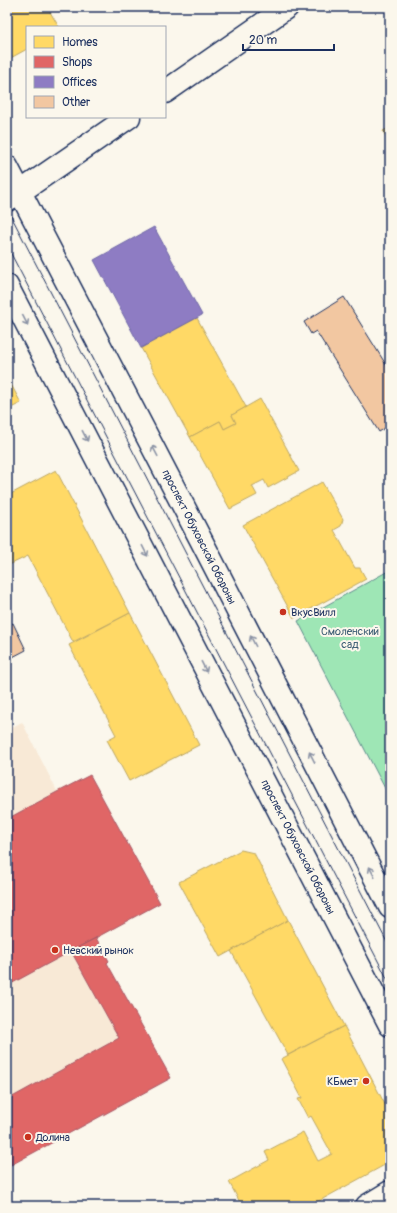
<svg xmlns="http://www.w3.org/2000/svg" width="397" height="1213" font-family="Pangolin,sans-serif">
<rect width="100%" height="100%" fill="#fbf7ec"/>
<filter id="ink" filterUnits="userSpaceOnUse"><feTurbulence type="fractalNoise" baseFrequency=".025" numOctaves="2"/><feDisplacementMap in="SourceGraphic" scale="8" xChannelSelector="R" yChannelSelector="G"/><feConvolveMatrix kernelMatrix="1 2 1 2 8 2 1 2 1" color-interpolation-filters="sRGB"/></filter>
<g filter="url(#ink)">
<path fill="#f8e9d6" d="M22 722 57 791 90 775 160 903 97 938 109 961 107 963 171 1078 11 1165 8 1159H7V730Z"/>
<path fill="#9ee6b5" stroke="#5c8a8a" d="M390 570V798L298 621Z"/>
<g fill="#ffd966" stroke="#bba664">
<path d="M7 7H47L59 27H27V49L7 60Z"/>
<path d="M390 127V144L383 131Z"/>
<path d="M197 318 246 407 232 415 236 423 224 429 220 421 190 437 141 348Z"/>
<path d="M7 377 21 403 7 410Z"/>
<path d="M260 399 299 471 268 488 264 480 252 486 257 495 230 509 190 437 220 421 224 429 236 423 232 415Z"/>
<path d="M56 470 130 613 73 642 28 556 7 566V496Z"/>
<path d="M322 482 343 519 341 526 334 530 355 568H360L366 579 294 618 243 525Z"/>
<path d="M130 613 199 745 129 781 107 740 116 735 69 645Z"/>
<path d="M241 850 254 853 288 920 220 957 179 882Z"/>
<path d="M288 920 344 1026 288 1055 231 951Z"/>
<path d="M344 1026 390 1114V1162L310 1206H242L229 1182 269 1160 265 1152 303 1132 318 1161 332 1154 311 1116 308 1118 298 1099 302 1098 281 1059Z"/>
</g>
<g fill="#e06666" stroke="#a55664">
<path d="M90 775 160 903 7 986V819L57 792Z"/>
<path d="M96 938 109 961 107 963 171 1078 11 1165 7 1157V1100L119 1038 71 951Z"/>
</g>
<path fill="#8e7cc3" stroke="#6c65a5" d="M154 227 202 315 141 348 94 260Z"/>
<g fill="#f2c7a1" stroke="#1b2f5e">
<path d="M344 297 390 371V425L379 432 316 331 311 334 304 322Z"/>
<path d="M13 623 26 650 7 660V626Z"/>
</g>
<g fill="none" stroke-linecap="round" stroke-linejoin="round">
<defs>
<g id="street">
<path d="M165 92 287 7"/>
<path d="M7 200 20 192 129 117"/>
<path d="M367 1206 390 1192"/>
</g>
<g id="secondary">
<path d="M7 167 200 538 390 907"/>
<path d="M7 286 390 1025"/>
</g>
</defs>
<use href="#street" stroke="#1b2f5e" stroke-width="25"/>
<use href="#secondary" stroke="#1b2f5e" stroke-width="25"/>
<use href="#street" stroke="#fbf7ec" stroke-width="22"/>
<use href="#secondary" stroke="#fbf7ec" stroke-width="22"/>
<g stroke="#1b2f5e" stroke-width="1">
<path d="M7 208 390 948"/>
<path d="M7 246 390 984"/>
</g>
</g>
<defs><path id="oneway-shaft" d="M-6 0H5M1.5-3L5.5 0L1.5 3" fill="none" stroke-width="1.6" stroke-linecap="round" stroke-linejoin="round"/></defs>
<g stroke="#8b93a5">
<use href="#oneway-shaft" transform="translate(25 320) rotate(63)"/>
<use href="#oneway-shaft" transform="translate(85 436) rotate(63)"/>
<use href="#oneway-shaft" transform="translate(155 451) rotate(-118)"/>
<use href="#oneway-shaft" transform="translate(145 551) rotate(63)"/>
<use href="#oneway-shaft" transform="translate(253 641) rotate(-117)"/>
<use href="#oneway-shaft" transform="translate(204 667) rotate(63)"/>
<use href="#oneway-shaft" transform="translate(312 757) rotate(-117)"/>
<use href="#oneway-shaft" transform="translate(372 872) rotate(-117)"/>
</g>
</g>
<g fill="#c8321e" stroke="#fbf7ec" stroke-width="1.5">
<circle cx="283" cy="612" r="4"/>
<circle cx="55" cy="950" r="4"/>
<circle cx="366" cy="1081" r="4"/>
<circle cx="28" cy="1137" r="4"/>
</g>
<g text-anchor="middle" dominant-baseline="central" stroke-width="4" stroke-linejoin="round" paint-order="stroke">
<g font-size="11" fill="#1b2f5e" stroke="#fbf7ec">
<text transform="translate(199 537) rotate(63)">проспект Обуховской Обороны</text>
<text transform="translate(298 847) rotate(63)">проспект Обуховской Обороны</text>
</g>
<g font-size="11" fill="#1b2f5e" stroke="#fbf7ec" text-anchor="start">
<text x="291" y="612">ВкусВилл</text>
<text x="63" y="950">Невский рынок</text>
<text x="358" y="1081" text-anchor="end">КБмет</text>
<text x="36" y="1137">Долина</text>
</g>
<g font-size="11" fill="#3c5d74" stroke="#fbf7ec">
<text x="350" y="631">Смоленский<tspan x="350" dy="13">сад</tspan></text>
</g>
</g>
<rect width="397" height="1213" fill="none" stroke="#fbf7ec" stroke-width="24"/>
<rect x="12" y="12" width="373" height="1189" fill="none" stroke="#1b2f5e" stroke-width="1.5" filter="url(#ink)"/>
<rect x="26" y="26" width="140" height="92" fill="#fbf7ec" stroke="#a1a7b3"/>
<rect x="34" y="36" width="20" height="12" fill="#ffd966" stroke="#a1a7b3"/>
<text x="62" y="46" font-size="12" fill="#1b2f5e">Homes</text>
<rect x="34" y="56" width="20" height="12" fill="#e06666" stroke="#a1a7b3"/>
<text x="62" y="66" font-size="12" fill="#1b2f5e">Shops</text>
<rect x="34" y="76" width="20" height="12" fill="#8e7cc3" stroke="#a1a7b3"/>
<text x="62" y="86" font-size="12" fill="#1b2f5e">Offices</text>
<rect x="34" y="96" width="20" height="12" fill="#f2c7a1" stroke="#a1a7b3"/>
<text x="62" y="106" font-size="12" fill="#1b2f5e">Other</text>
<path d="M243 44v6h91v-6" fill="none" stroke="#1b2f5e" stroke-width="2"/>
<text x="249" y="44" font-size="12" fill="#1b2f5e" stroke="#fbf7ec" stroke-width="3" paint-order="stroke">20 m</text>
</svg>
